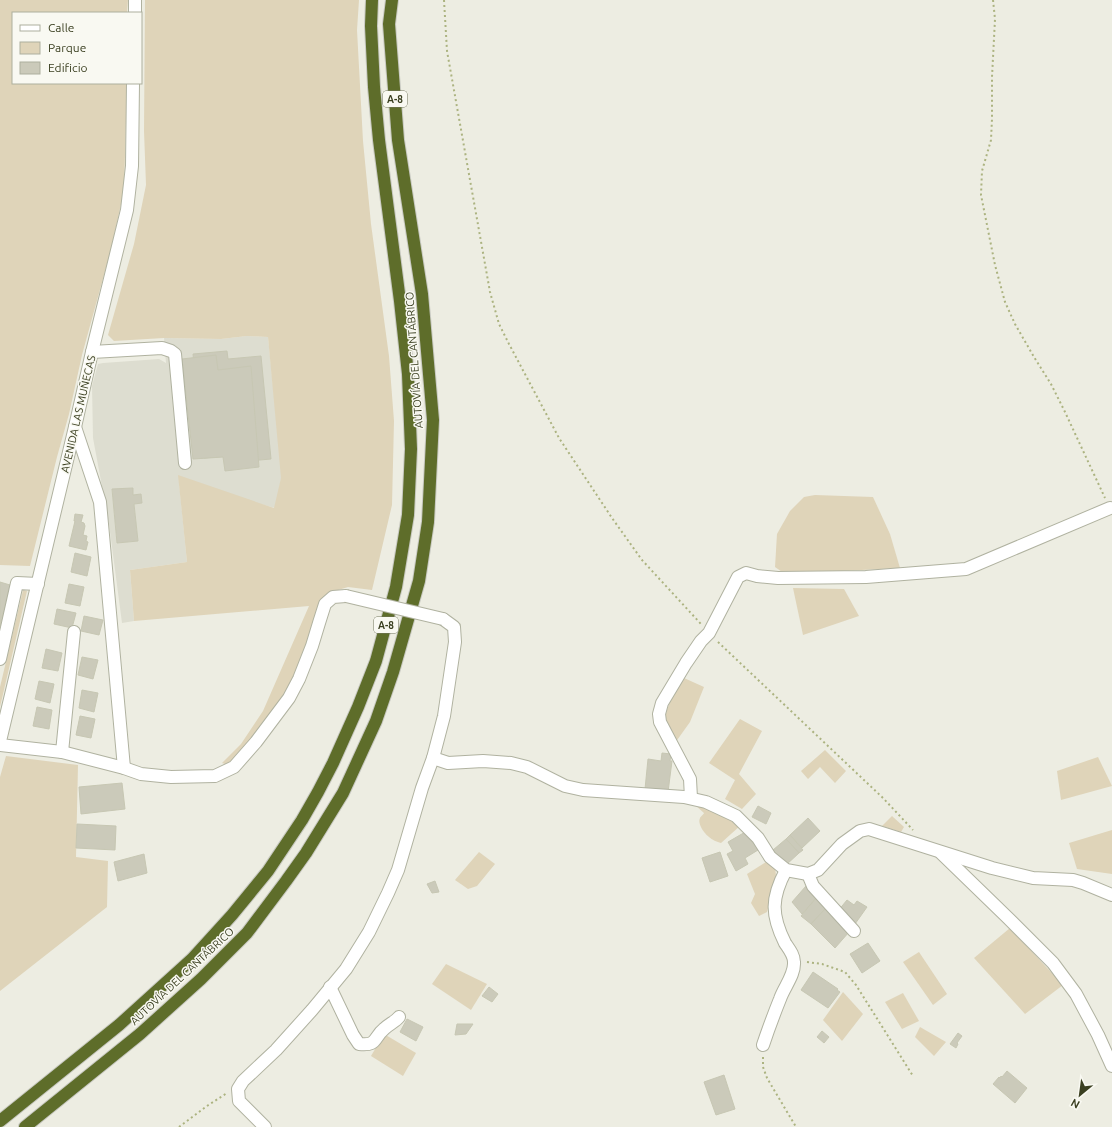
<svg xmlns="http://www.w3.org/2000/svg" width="1112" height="1127" font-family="Ubuntu,sans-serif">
<rect width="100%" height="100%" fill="#edede2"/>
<path fill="#ddddd0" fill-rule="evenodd" d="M247 336 268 337 282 475 275 508 179 482 187 562 130 570 134 621 122 623 109 524 93 438 92 386 98 364 103 363 159 359 166 363 164 338 221 339ZM133 488V495H141L142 503 134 504 138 541 117 543 112 490Z"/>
<g fill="#dfd4b9">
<path d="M0 0H128L127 13H13V83H127L124 191 110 253 82 355 69 414 57 457 30 566 0 565Z"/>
<path d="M145 0H359L357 30 363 141 371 224 389 356 394 421 392 505 372 590 348 587 335 591 284 697 246 746 228 765 222 763 241 744 263 711 309 606 134 621 130 570 187 562 178 475 274 508 281 478 268 337 247 336 221 339 164 338 114 341 108 335 134 244 146 185 144 131Z"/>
<path d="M815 495 873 497 890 534 900 568 785 574 775 567 777 534 790 511 804 497Z"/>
<path d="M793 588 844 589 859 616 803 635Z"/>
<path d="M23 590 27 591 0 707V687Z"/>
<path d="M684 678 704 687 690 722 675 743C672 737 668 731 666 725 662 711 677 690 684 678Z"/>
<path d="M740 719 762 731 739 774 756 794 742 809 725 799 735 780 709 763Z"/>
<path d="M825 750 846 771 835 783 820 767 808 779 801 771Z"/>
<path d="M6 756 78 765 76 857 108 861 107 907 0 991V777Z"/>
<path d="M1098 757 1112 786 1061 800 1057 771Z"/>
<path d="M694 804H704L741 825 721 843C717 842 712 840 709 837 705 834 697 824 700 818 700 817 704 814 704 813Z"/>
<path d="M892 816 904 827 901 832 882 826Z"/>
<path d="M1112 830V874L1077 869 1069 843Z"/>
<path d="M479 852 495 864 477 886 468 889 455 880Z"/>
<path d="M766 862C769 863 772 864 774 867 780 877 770 901 767 912L759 916 751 903 755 894 747 874Z"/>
<path d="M1010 928 1063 985 1025 1014 974 958Z"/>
<path d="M919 952 947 994 933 1005 903 962Z"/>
<path d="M446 964 487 984 471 1010 432 984Z"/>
<path d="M843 992 863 1014 842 1041 823 1020Z"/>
<path d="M903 993 919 1021 902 1029 885 1002Z"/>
<path d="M920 1027 946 1042 934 1056 915 1037Z"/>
<path d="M384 1034 416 1053 403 1076 371 1056Z"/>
</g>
<g fill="#cbcaba" stroke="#c7c7b3">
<path d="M227 351 228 359 261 356 271 459 238 462V455L204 458 193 354Z"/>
<path d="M216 355 218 370 251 366 259 467 225 471 223 457 193 459 182 359Z"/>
<path d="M133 488V495L141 494 142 503 134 504 138 541 117 543 112 489Z"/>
<path d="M75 514 83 515 81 522 84 523 85 526 83 535 87 536 86 541 88 542 86 550 69 546 75 521H74Z"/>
<path d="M75 553 91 557 87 576 71 572Z"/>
<path d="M0 582 10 585 0 626Z"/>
<path d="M69 584 84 587 80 606 65 603Z"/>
<path d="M57 609 76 613 72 628 54 624Z"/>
<path d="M84 616 103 620 99 635 81 631Z"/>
<path d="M46 649 62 653 58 671 42 668Z"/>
<path d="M82 657 98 660 93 679 78 675Z"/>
<path d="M39 681 54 684 50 703 35 699Z"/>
<path d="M82 690 98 693 94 712 79 708Z"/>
<path d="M37 707 52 710 49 729 33 726Z"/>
<path d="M80 716 95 719 91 738 76 735Z"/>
<path d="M662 753 671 754 670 761H672L668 792 645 789 648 759 661 761Z"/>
<path d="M122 783 125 809 81 814 79 787Z"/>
<path d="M758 806 771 813 766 824 752 817Z"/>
<path d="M808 818 820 831 802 848 790 835Z"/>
<path d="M77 824 116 826 115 850 76 848Z"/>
<path d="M747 831 758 850 745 858 748 864 736 871 727 854 733 851 728 842Z"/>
<path d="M790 835 803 850 799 853 786 839Z"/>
<path d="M786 839 799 853 786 865 773 850Z"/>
<path d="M720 852 728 876 710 882 702 858Z"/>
<path d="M144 854 147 873 118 881 114 862Z"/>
<path d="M435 881 439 892 432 893 427 884Z"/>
<path d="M806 886 817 897 802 914 792 902Z"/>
<path d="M817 897 826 908 811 924 801 916Z"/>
<path d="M847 900 854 905 857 901 867 907 855 924 838 911Z"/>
<path d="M826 908 849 932 835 948 811 924Z"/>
<path d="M868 943 880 961 862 973 850 954Z"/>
<path d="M813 972 838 989 837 990 840 992 828 1008 801 990Z"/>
<path d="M489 987 498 994 492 1002 482 996Z"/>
<path d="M407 1019 423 1027 416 1041 400 1032Z"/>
<path d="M457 1024H473L466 1034 455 1035Z"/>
<path d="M822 1031 829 1037 824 1043 817 1037Z"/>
<path d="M958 1033 962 1036 957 1043 958 1044 956 1048 950 1044Z"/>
<path d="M1007 1071 1027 1088 1015 1103 993 1084 999 1077 1000 1078 1001 1076 1002 1077Z"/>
<path d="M724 1075 735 1109 716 1115 704 1082Z"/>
</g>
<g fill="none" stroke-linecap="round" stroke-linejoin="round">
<defs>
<g id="minor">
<path d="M135 13V0"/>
<path d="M92 352 162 348 171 351 175 354 185 463"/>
<path d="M75 427 100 502 124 768"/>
<path d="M0 659 17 583 38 584"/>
<path d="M0 741 75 427 92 352 127 210 132 166 133 83"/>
<path d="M0 745 62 752 124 768 141 774 171 777 215 776 234 767 256 742 289 698 299 679 312 646 319 623 325 604 333 597 346 596"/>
<path d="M62 752 74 632"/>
<path d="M433 758 448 763 483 761 511 763 527 767 565 786 583 790 684 797 706 802 736 816 758 838 770 857 786 870 808 874 818 870 842 844 860 831 869 829 992 868 1033 878 1073 880 1083 883 1112 895"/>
<path d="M691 798 690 779 660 722 659 714 662 703 686 663 701 641 709 633 738 577 746 573 757 576 778 578 866 577 966 569 1110 508"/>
<path d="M941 853 1008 918 1053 963 1076 994 1098 1035 1112 1066"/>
<path d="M808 874 813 886 854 931"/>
<path d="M330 987 353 1035 359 1044C378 1046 373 1038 384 1029 389 1024 395 1022 399 1017"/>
<path d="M763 1045C768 1030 774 1014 780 999 784 987 795 975 794 962 794 955 789 949 785 943 771 915 771 898 786 870"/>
<path d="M265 1127 239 1101 238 1089 243 1081 276 1050 312 1010 346 969 369 932 388 893 398 870 422 788 433 758 444 716 455 642 454 627 443 619"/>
</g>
<g id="highway">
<path d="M0 1121 119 1025 192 959 232 915 268 871 302 820 318 792 333 763 358 707 376 661 396 587 408 515 411 449 408 374 400 301 379 140 374 87 371 26 372 0"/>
<path d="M25 1127 140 1034 201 979 247 933 286 881 306 853 343 793 376 721 393 672 419 581 428 522 433 420 422 294 398 140 389 24 392 0"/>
</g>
</defs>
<use href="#minor" stroke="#b0b2a0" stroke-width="14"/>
<use href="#highway" stroke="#c8c9c1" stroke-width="14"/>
<g stroke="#acb380" stroke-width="2" stroke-dasharray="2 3" stroke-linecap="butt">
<path d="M444 0 447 51 490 292 499 324 509 344 559 438 612 518 642 560 701 624"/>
<path d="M993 0 995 19 992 77V119L991 140 982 171 981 195 995 265 1005 302 1015 324 1034 357 1051 384 1065 412 1105 498"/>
<path d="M718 642 883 798 913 830"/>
<path d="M807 962 822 964 845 972 856 985 913 1076"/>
<path d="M763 1057V1067L767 1078 796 1127"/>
<path d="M179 1127 207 1106 227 1093"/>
</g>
<use href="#minor" stroke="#fff" stroke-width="12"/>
<use href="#highway" stroke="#5e6d2a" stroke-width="12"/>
<defs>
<path id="minor-bridge" d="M346 596 443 619"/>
</defs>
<use href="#minor-bridge" stroke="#b0b2a0" stroke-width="14" stroke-linecap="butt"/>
<use href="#minor-bridge" stroke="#fff" stroke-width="12"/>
</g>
<g text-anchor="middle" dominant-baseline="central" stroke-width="3" stroke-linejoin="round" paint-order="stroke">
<g fill="#f9f9f2" stroke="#73775f" stroke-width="1">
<rect x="383" y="91" width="24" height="16" rx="3"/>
<rect x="374" y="617" width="24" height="16" rx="3"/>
</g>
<g font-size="10" font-weight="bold" fill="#3a3f20">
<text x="395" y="99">A-8</text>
<text x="386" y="625">A-8</text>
</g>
<g font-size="11" fill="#3a3f20" stroke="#f9f9f2">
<text transform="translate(414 360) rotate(-94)">AUTOVÍA DEL CANTÁBRICO</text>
<text transform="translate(78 414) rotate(-77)">AVENIDA LAS MUÑECAS</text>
<text transform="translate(182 976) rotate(-43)">AUTOVÍA DEL CANTÁBRICO</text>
</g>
</g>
<rect x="12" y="12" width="130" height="72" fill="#f9f9f2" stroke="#adaf9e"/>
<rect x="20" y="25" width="20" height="6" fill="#ffffff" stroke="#adaf9e"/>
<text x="48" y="32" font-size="12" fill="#3a3f20">Calle</text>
<rect x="20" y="42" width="20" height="12" fill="#dfd4b9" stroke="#adaf9e"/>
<text x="48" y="52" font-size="12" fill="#3a3f20">Parque</text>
<rect x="20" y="62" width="20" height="12" fill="#cbcaba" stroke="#adaf9e"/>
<text x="48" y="72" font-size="12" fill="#3a3f20">Edificio</text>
<g transform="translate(1080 1095) rotate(209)" stroke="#f9f9f2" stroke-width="3" paint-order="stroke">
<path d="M0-3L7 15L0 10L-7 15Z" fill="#3a3f20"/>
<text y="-6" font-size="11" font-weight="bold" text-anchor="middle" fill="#3a3f20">N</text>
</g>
</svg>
